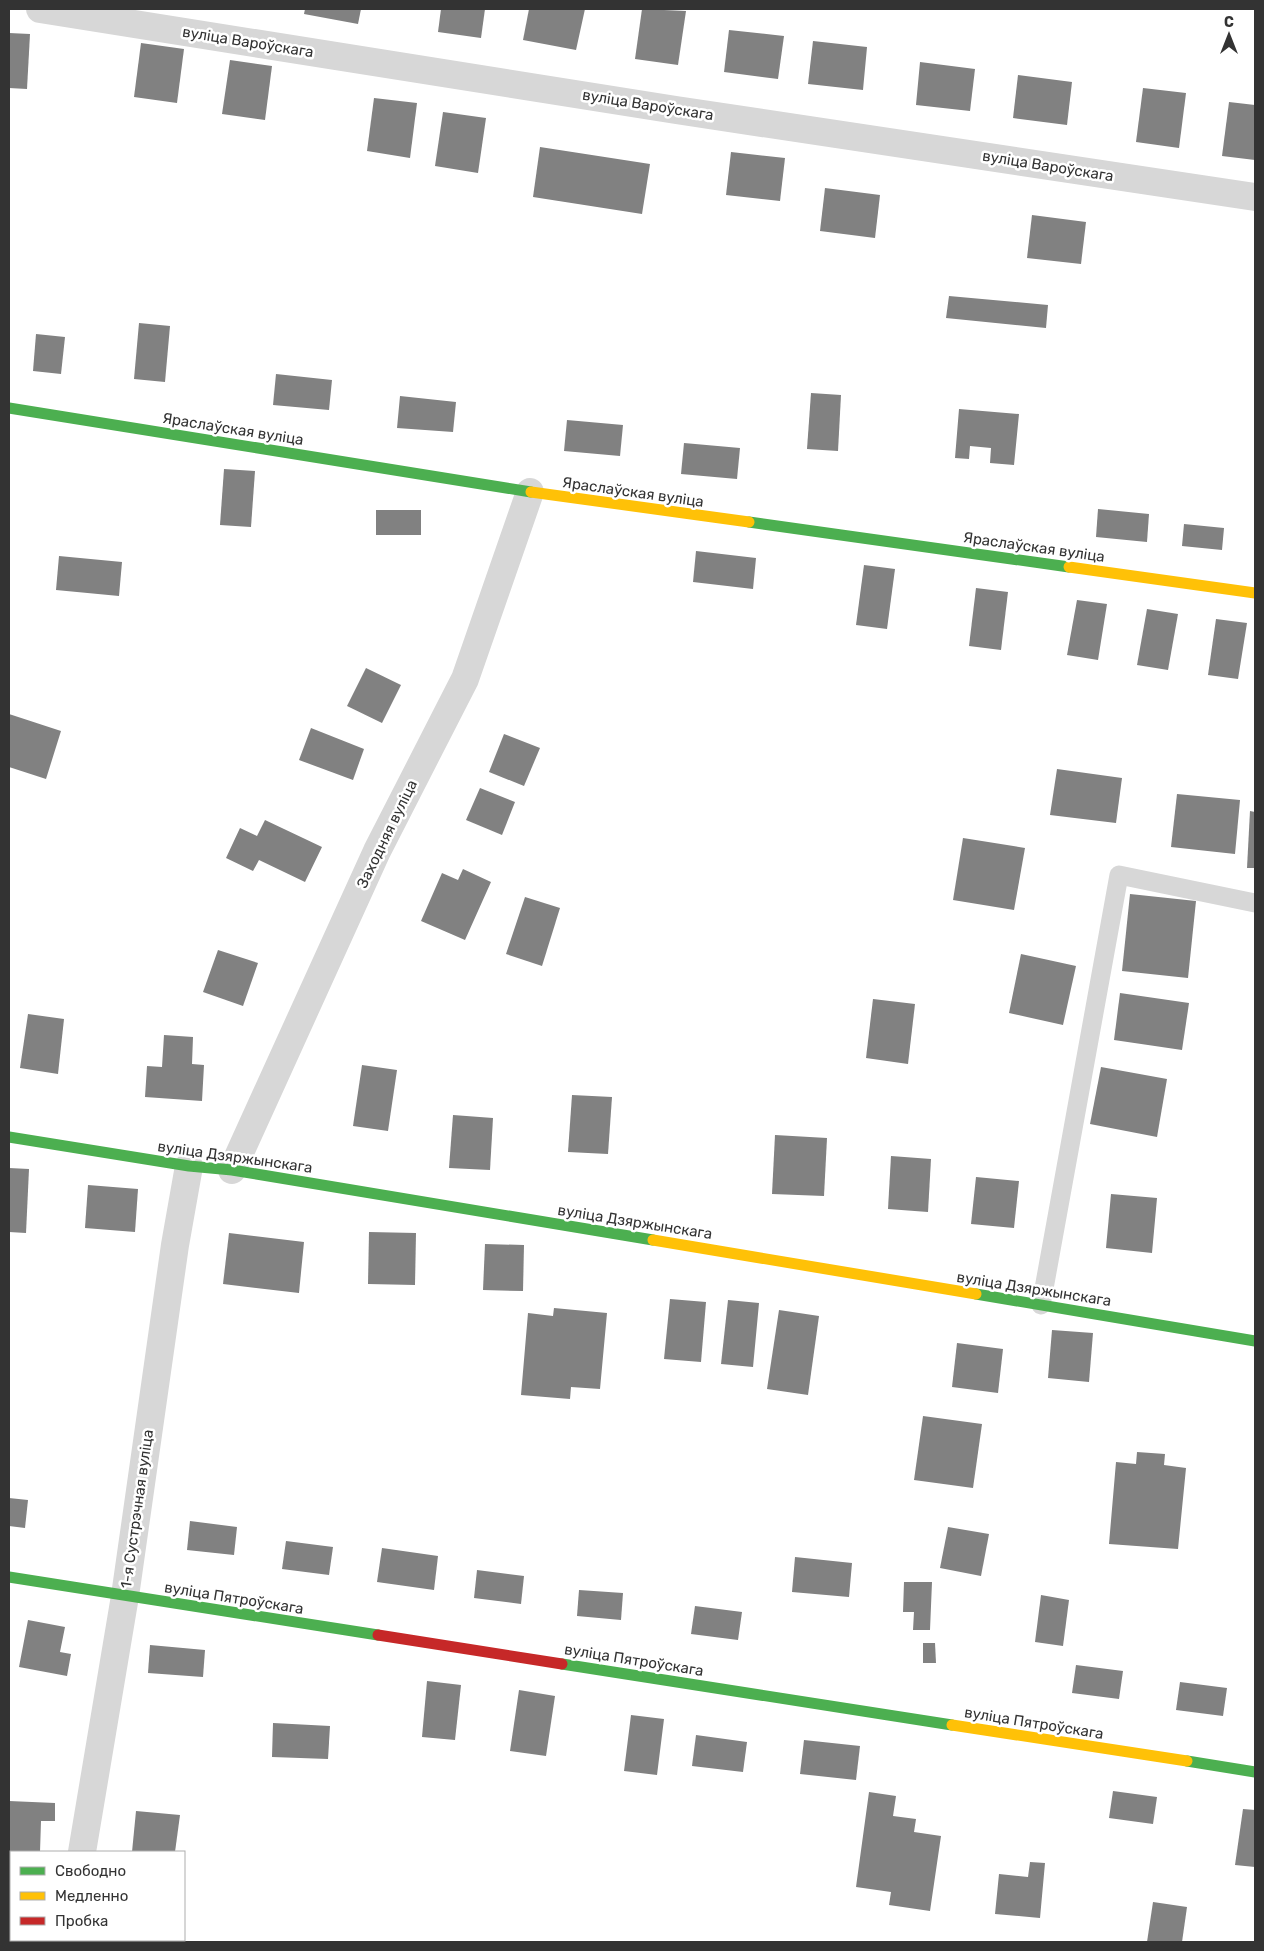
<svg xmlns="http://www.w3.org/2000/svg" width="1264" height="1951" font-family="Rubik,sans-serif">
<rect width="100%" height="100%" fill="#fff"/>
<g fill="#818181">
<path d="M305 9H361L358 24 304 14Z"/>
<path d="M441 9H485L481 38 438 32Z"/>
<path d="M529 9H585L576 50 523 40Z"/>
<path d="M642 9 686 11 678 65 635 59Z"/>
<path d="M729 30 784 36 778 79 724 72Z"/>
<path d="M9 33 30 34 27 89 9 88Z"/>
<path d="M813 41 867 47 863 90 808 84Z"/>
<path d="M141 43 184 49 177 103 134 97Z"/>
<path d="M230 60 272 66 265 120 222 114Z"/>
<path d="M920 62 975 69 970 111 916 105Z"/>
<path d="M1018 75 1072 82 1067 125 1013 118Z"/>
<path d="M1143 88 1186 93 1179 148 1136 142Z"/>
<path d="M374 98 417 103 410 158 367 151Z"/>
<path d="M1229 102 1255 105V160L1222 156Z"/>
<path d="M443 112 486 118 478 173 435 166Z"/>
<path d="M540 147 650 164 642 214 533 197Z"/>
<path d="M731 152 785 158 780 201 726 195Z"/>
<path d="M825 188 880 195 875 238 820 231Z"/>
<path d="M1032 215 1086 222 1081 264 1027 258Z"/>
<path d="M949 296 1048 305 1046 328 946 318Z"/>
<path d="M139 323 170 326 165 382 134 379Z"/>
<path d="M36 334 65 337 61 374 33 371Z"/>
<path d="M276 374 332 380 329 410 273 405Z"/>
<path d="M811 393 841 395 838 451 807 449Z"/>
<path d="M400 396 456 402 453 432 397 428Z"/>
<path d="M959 409 1019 414 1014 465 990 463 991 448 970 446 969 459 955 458Z"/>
<path d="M567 420 623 425 620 456 564 451Z"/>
<path d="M684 443 740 448 737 479 681 474Z"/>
<path d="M224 469 255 471 251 527 220 525Z"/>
<path d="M1098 509 1149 514 1147 542 1096 537Z"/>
<rect x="376" y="510" width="45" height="25"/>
<path d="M1184 524 1224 528 1222 550 1182 546Z"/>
<path d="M696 551 756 558 753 589 693 582Z"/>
<path d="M59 556 122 562 119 596 56 590Z"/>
<path d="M864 565 895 569 887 629 856 625Z"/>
<path d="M976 588 1008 592 1001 650 969 646Z"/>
<path d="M1077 600 1107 604 1098 660 1067 655Z"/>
<path d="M1147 609 1178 614 1168 670 1137 665Z"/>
<path d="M1216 619 1247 623 1238 679 1208 675Z"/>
<path d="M366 668 401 685 382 723 347 706Z"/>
<path d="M9 714 61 731 46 779 9 767Z"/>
<path d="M311 728 364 749 353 780 299 760Z"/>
<path d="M504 734 540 748 524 786 489 772Z"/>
<path d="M1057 769 1122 778 1116 823 1050 815Z"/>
<path d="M480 788 515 802 502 835 466 820Z"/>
<path d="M1177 794 1240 800 1235 854 1171 847Z"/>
<path d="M1250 811 1255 812V868H1247Z"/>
<path d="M265 820 322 847 305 882 259 860 253 871 226 858 240 828 257 836Z"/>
<path d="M963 838 1025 848 1014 910 953 900Z"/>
<path d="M463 869 491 882 465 940 421 921 442 873 458 880Z"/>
<path d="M1130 894 1196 901 1188 978 1122 971Z"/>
<path d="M525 897 560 908 542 966 506 954Z"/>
<path d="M218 950 258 963 243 1006 203 992Z"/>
<path d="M1021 954 1076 966 1063 1025 1009 1013Z"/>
<path d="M1120 993 1189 1003 1182 1050 1114 1040Z"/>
<path d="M873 999 915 1004 908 1064 866 1058Z"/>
<path d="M28 1014 64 1019 58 1074 20 1068Z"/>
<path d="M164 1035 193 1037 192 1064 204 1065 202 1101 145 1097 147 1066 162 1067Z"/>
<path d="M362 1065 397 1070 388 1131 353 1126Z"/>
<path d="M1101 1067 1167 1079 1157 1137 1090 1124Z"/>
<path d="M572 1095 612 1097 608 1154 568 1152Z"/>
<path d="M453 1115 493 1118 490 1170 449 1168Z"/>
<path d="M775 1135 827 1138 824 1196 772 1194Z"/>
<path d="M891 1156 931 1159 928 1212 888 1209Z"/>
<path d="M9 1168 29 1169 26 1233 9 1232Z"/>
<path d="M976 1177 1019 1181 1014 1228 971 1224Z"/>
<path d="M88 1185 138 1189 135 1232 85 1228Z"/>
<path d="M1111 1194 1157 1198 1152 1253 1106 1248Z"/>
<path d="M369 1232 416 1233 415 1285 368 1284Z"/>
<path d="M229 1233 304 1242 299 1293 223 1284Z"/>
<path d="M485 1244 524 1245 523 1291 483 1290Z"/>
<path d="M670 1299 706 1302 701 1362 664 1359Z"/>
<path d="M728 1300 759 1303 753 1367 721 1364Z"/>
<path d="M554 1308 607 1313 600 1389 571 1387 570 1399 521 1395 528 1313 553 1316Z"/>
<path d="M779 1310 819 1316 808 1395 767 1389Z"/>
<path d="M1052 1330 1093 1333 1089 1382 1048 1378Z"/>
<path d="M957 1343 1003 1349 998 1393 952 1387Z"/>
<path d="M923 1416 982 1424 973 1488 914 1480Z"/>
<path d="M1137 1452 1165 1454 1164 1465 1186 1468 1178 1549 1109 1544 1116 1462 1136 1464Z"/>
<path d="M9 1498 28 1500 25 1528 9 1526Z"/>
<path d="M190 1521 237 1527 234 1555 187 1550Z"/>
<path d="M948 1527 989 1534 981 1576 940 1568Z"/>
<path d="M286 1541 333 1547 329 1575 282 1569Z"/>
<path d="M382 1548 438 1556 434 1590 377 1582Z"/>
<path d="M795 1557 852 1563 849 1597 792 1592Z"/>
<path d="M477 1570 524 1576 521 1604 474 1598Z"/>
<path d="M904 1582H932L930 1630H913L914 1612H903Z"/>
<path d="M579 1590 623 1593 621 1620 577 1616Z"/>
<path d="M1041 1595 1069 1600 1063 1646 1035 1642Z"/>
<path d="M695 1606 742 1612 738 1640 691 1634Z"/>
<path d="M28 1620 65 1627 60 1652 71 1654 67 1676 19 1667Z"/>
<path d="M923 1643H935L936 1663H923Z"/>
<path d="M150 1645 205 1650 203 1677 148 1673Z"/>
<path d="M1076 1665 1123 1671 1119 1699 1072 1693Z"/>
<path d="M427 1681 461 1685 455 1740 422 1737Z"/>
<path d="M1180 1682 1227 1688 1223 1716 1176 1710Z"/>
<path d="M519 1690 555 1696 546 1756 510 1751Z"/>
<path d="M631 1715 664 1719 657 1775 624 1771Z"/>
<path d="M273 1723 330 1726 328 1759 272 1757Z"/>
<path d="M696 1735 747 1742 743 1772 692 1766Z"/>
<path d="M804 1740 860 1746 856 1780 800 1774Z"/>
<path d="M1113 1791 1157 1797 1153 1824 1109 1818Z"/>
<path d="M869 1792 896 1796 893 1816 916 1819 914 1832 941 1836 930 1911 889 1905 891 1892 856 1887Z"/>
<path d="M9 1801 55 1803V1821H41L40 1852H11V1861H9Z"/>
<path d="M1243 1809 1255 1810V1867L1235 1865Z"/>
<path d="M136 1811 180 1815 175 1852H132Z"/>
<path d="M1030 1862 1045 1863 1040 1918 995 1914 999 1874 1028 1877Z"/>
<rect x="9" y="1895" width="2" height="36"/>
<path d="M1153 1902 1187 1907 1182 1942H1147Z"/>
<path d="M118 1940H171L170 1942H117Z"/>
</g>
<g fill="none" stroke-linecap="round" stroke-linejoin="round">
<path stroke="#d7d7d7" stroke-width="19" d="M1041 1305 1119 875 1255 903"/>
<g stroke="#d7d7d7" stroke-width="28">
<path d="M40 9 676 110 1255 197"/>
<path d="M232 1170 377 851 465 679 530 492"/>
<path d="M82 1852 125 1596 175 1245 189 1166"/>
<path d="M67 1942V1940"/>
</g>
<g stroke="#4caf50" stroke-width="11">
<path d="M9 408 531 492"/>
<path d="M749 522 1069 567"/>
<path d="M9 1137 189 1166 232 1170 653 1240"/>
<path d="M976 1294 1255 1341"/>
<path d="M9 1577 378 1635"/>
<path d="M562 1664 952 1725"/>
<path d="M1187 1761 1255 1772"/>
</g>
<g stroke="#ffc107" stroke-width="11">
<path d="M531 492 749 522"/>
<path d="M1069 567 1255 593"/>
<path d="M653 1240 976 1294"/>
<path d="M952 1725 1187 1761"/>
</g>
<path stroke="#c62828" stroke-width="11" d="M378 1635 562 1664"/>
</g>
<g text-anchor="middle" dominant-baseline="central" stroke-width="5" stroke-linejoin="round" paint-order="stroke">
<g font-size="15" fill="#333" stroke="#fff">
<text transform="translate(248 42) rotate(9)">вуліца Вароўскага</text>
<text transform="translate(648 105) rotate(9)">вуліца Вароўскага</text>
<text transform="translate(1048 166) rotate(9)">вуліца Вароўскага</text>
<text transform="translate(233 429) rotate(9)">Яраслаўская вуліца</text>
<text transform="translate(633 492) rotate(8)">Яраслаўская вуліца</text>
<text transform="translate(1034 547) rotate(8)">Яраслаўская вуліца</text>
<text transform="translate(387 834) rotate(-64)">Заходняя вуліца</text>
<text transform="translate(235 1157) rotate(8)">вуліца Дзяржынскага</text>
<text transform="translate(635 1222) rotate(9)">вуліца Дзяржынскага</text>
<text transform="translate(1034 1289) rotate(9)">вуліца Дзяржынскага</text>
<text transform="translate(137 1509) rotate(-82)">1-я Сустрэчная вуліца</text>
<text transform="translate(234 1598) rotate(9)">вуліца Пятроўскага</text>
<text transform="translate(634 1660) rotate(9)">вуліца Пятроўскага</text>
<text transform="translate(1034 1723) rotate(9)">вуліца Пятроўскага</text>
</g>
</g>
<rect width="1264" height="1951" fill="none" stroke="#333333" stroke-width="20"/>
<rect x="10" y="1851" width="175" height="90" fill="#ffffff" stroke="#adadad"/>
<rect x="20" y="1867" width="25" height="8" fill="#4caf50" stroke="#adadad"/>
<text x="55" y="1876" font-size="15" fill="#333333">Свободно</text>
<rect x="20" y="1892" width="25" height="8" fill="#ffc107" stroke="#adadad"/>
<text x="55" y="1901" font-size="15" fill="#333333">Медленно</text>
<rect x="20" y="1917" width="25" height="8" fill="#c62828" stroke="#adadad"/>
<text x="55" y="1926" font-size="15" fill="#333333">Пробка</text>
<g transform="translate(1229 35)" stroke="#ffffff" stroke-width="4" paint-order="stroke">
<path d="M0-4L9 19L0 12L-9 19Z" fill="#333333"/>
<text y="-8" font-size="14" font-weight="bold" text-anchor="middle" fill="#333333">С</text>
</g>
</svg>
